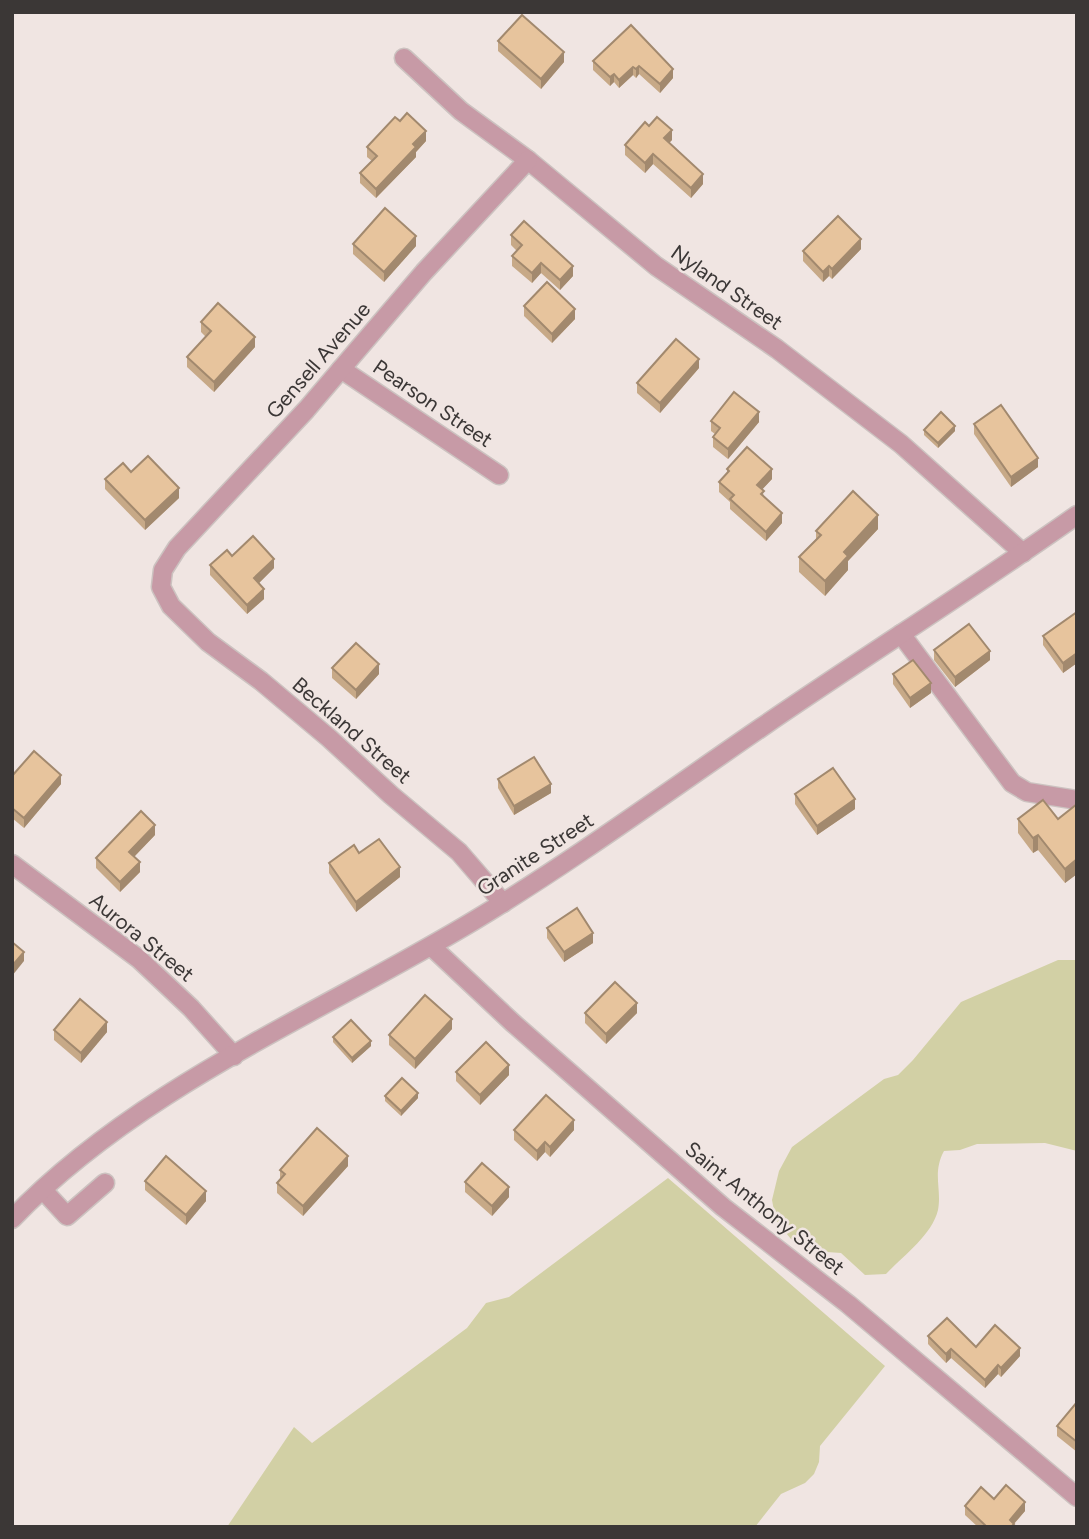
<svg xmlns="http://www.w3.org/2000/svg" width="1089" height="1539" font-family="Figtree,sans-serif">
<rect width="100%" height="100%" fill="#f0e5e2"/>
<g fill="#d2d0a5">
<path d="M1058 960H1077V1151L1045 1143 977 1144 960 1150 944 1151C932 1173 942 1189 938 1210 932 1235 903 1256 886 1274L865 1275 841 1253 813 1251 791 1239 776 1221 772 1200 779 1171 792 1147 884 1079 898 1075 913 1060 961 1002Z"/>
<path d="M668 1178 885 1366 820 1446 819 1462 814 1474 805 1483 781 1494 755 1527H227L294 1427 312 1443 467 1328 486 1303 509 1297Z"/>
</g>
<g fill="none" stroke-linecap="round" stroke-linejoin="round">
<defs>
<g id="minor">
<path d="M404 58 461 111 528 160 656 266 777 349 901 444 1023 553"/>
<path d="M341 369 499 475"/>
<path d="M901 634 1012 783 1027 792 1077 800"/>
<path d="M12 864 139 959 191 1008 234 1056"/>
<path d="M503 903 459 852 391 795 329 738 261 681 208 642 171 606 161 587 163 570 177 548 306 410 424 272 528 160"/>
<path d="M432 947 513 1023 723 1207 848 1304 1077 1497"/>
<path d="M43 1190 67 1216 105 1183"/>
<path d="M12 1219C137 1088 321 1013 475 920 574 860 667 792 762 727 867 655 974 588 1077 515"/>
</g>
</defs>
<use href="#minor" stroke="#ccc2c0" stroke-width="21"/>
<use href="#minor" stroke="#c79aa6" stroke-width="18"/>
</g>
<g fill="#c7a987">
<path d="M631 25 673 78 660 93 639 74 636 78 633 75 619 88 614 82 610 86 593 70V61Z"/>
<path d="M498 41 564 62 541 89 498 51Z"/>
<path d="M649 126 672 140 669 143 703 184 691 198 653 164 645 173 625 155V145Z"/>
<path d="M426 141 416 152V157L376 198 360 183V173L372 161 367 157V147Z"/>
<path d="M511 235 573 276 560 290 541 273 532 283 512 266V256L517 251 511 245Z"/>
<path d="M353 244 416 246 384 282 353 254Z"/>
<path d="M861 249 832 279 829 276 823 282 803 261V251Z"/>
<path d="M524 306 575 319 552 343 524 316Z"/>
<path d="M201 322 255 347 214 392 187 367V357L206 337 201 332Z"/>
<path d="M699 368 660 413 637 393V383Z"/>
<path d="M711 421 759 422 728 459 713 447V437L715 434 711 431Z"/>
<path d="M974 424 1038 467 1011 487 974 434Z"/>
<path d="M924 430 955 431 938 448 924 435Z"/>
<path d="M727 469 772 479 762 489 764 497 782 523 766 541 730 509V502L719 492V482L727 474Z"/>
<path d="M131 472 179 498 145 530 105 489V479Z"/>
<path d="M878 529 848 561V570L825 596 799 572V557L816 539V531Z"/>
<path d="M232 556 274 568 259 583 264 599 247 614 210 575V565Z"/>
<path d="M1077 612V663L1063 673 1043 645V636Z"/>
<path d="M934 650 990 660 955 687 934 660Z"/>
<path d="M332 668 379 674 356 699 332 678Z"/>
<path d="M893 674 931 693 910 708 893 684Z"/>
<path d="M12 776 61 784 24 828 12 818Z"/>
<path d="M498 779 551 793 514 815 498 788Z"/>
<path d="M795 794 855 809 817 835 795 804Z"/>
<path d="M1077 804V874L1065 883 1038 850 1033 853 1018 833V819H1058Z"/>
<path d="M155 835 134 857 140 872 120 892 96 868V858Z"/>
<path d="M359 853 400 877 356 912 329 873V863Z"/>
<path d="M547 928 593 943 564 962 547 938Z"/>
<path d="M585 1013H637L606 1044 585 1023Z"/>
<path d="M452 1029 415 1069 389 1045V1035Z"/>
<path d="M54 1030 107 1032 81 1063 54 1040Z"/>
<path d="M333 1037 371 1046 352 1063 333 1042Z"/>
<path d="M456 1072 509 1075 480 1105 456 1081Z"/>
<path d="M385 1096 418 1098 401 1116 385 1101Z"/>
<path d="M514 1130H574L550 1157 545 1152 537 1161 514 1140Z"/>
<path d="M348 1166 303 1216 277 1193V1183L280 1180V1170Z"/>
<path d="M145 1181 206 1201 186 1225 145 1190Z"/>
<path d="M465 1182 509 1197 492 1216 465 1192Z"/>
<path d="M928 1336 976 1347 1020 1356 1001 1377 998 1374 985 1388 951 1358 946 1363 928 1344Z"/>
<path d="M1077 1402V1452L1057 1436V1426Z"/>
<path d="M965 1506 1025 1511 1014 1524V1527H978L965 1515Z"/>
</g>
<g fill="#a2896e">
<path d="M564 52V62L541 89V79Z"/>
<path d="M639 66V74L636 78V69Z"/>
<path d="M633 67V75L619 88V80Z"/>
<path d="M673 69V78L660 93V84Z"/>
<path d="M614 74V82L610 86V77Z"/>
<path d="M672 130V140L664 148V138Z"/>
<path d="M426 131V141L416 152V157L376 198V189L413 144Z"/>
<path d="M653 154V164L645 173V163Z"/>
<path d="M703 174V184L691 198V188Z"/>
<path d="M416 236V246L384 282V272Z"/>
<path d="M861 239V249L832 279V269Z"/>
<path d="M541 263V273L532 283V273Z"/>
<path d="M573 266V276L560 290V280Z"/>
<path d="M829 266V276L823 282V272Z"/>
<path d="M575 309V319L552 343V334Z"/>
<path d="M255 337V347L214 392V382Z"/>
<path d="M699 359V368L660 413V403Z"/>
<path d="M759 412V422L728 459V449Z"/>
<path d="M955 426V431L938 448V443Z"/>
<path d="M1038 458V467L1011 487V477Z"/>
<path d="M772 469V479L757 495V485Z"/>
<path d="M179 488V498L145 530V520Z"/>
<path d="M782 513V523L766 541V532Z"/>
<path d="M878 515V529L848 561V570L825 596V581L844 552Z"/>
<path d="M274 559V568L254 588V578Z"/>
<path d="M264 589V599L247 614V605Z"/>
<path d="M990 651V660L955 687V677Z"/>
<path d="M1077 653V663L1063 673V663Z"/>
<path d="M379 664V674L356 699V690Z"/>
<path d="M931 683V693L910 708V698Z"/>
<path d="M61 775V784L24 828V818Z"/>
<path d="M551 784V793L514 815V806Z"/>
<path d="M855 799V809L817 835V826Z"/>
<path d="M155 825V835L129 862V852Z"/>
<path d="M1038 835V850L1033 853V838Z"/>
<path d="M1077 859V874L1065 883V869Z"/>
<path d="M140 862V872L120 892V882Z"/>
<path d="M400 867V877L356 912V902Z"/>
<path d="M593 933V943L564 962V952Z"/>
<path d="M24 952V961L12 976V966Z"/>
<path d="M637 1003V1013L606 1044V1034Z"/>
<path d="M452 1019V1029L415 1069V1059Z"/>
<path d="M107 1022V1032L81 1063V1053Z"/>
<path d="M371 1041V1046L352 1063V1058Z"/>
<path d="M509 1065V1075L480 1105V1095Z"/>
<path d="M418 1093V1098L401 1116V1111Z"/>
<path d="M574 1120V1130L550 1157V1147Z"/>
<path d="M545 1142V1152L537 1161V1151Z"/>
<path d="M348 1156V1166L303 1216V1206Z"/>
<path d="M509 1187V1197L492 1216V1206Z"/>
<path d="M206 1191V1201L186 1225V1215Z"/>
<path d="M1020 1348V1356L1001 1377V1368Z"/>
<path d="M951 1349V1358L946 1363V1354Z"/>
<path d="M998 1365V1374L985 1388V1380Z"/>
<path d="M1025 1502V1511L1011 1527 1010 1520Z"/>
</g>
<g fill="#e7c49d" stroke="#a2896e" stroke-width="2">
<path d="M522 15 564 52 541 79 498 41Z"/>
<path d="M631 25 673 69 660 84 639 66 636 69 633 67 619 80 614 74 610 77 593 61Z"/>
<path d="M407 113 426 131 413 144 416 147 376 189 360 173 377 156 367 147 395 117 400 121Z"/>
<path d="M657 117 672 130 664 138 703 174 691 188 653 154 645 163 625 145 645 122 649 126Z"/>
<path d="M385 208 416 236 384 272 353 244Z"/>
<path d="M838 216 861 239 832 269 829 266 823 272 803 251Z"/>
<path d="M524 221 573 266 560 280 541 263 532 273 512 256 522 245 511 235Z"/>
<path d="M547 282 575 309 552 334 524 306Z"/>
<path d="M218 303 255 337 214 382 187 357 211 331 201 322Z"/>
<path d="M676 339 699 359 660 403 637 383Z"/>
<path d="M734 392 759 412 728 449 713 437 720 428 711 421Z"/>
<path d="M1001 405 1038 458 1011 477 974 424Z"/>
<path d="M941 412 955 426 938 443 924 430Z"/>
<path d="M747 447 772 469 757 485 764 491 761 494 782 513 766 532 730 499 734 495 719 482 729 471 727 469Z"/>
<path d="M148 456 179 488 145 520 105 479 123 463 131 472Z"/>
<path d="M853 491 878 515 844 552 848 556 825 581 799 557 821 535 816 531Z"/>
<path d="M253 536 274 559 254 578 264 589 247 605 210 565 227 550 232 556Z"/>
<path d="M1077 612V653L1063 663 1043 636Z"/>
<path d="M969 624 990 651 955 677 934 650Z"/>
<path d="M356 643 379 664 356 690 332 668Z"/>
<path d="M913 660 931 683 910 698 893 674Z"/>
<path d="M34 751 61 775 24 818 12 808V776Z"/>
<path d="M534 757 551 784 514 806 498 779Z"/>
<path d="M833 768 855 799 817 826 795 794Z"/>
<path d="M1043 800 1058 819 1077 804V859L1065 869 1038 835 1033 838 1018 819Z"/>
<path d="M141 811 155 825 129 852 140 862 120 882 96 858Z"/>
<path d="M379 839 400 867 356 902 329 863 354 845 359 853Z"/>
<path d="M577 908 593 933 564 952 547 928Z"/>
<path d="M12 942 24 952 12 966Z"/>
<path d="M615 982 637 1003 606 1034 585 1013Z"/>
<path d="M425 995 452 1019 415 1059 389 1035Z"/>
<path d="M80 999 107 1022 81 1053 54 1030Z"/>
<path d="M351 1020 371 1041 352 1058 333 1037Z"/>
<path d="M486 1042 509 1065 480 1095 456 1072Z"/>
<path d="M402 1078 418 1093 401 1111 385 1096Z"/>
<path d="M546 1095 574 1120 550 1147 545 1142 537 1151 514 1130Z"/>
<path d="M317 1128 348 1156 303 1206 277 1183 285 1174 280 1170Z"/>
<path d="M166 1156 206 1191 186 1215 145 1181Z"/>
<path d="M482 1163 509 1187 492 1206 465 1182Z"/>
<path d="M947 1318 976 1347 995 1325 1020 1348 1001 1368 998 1365 985 1380 951 1349 946 1354 928 1336Z"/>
<path d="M1077 1402V1442L1057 1426Z"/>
<path d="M1006 1485 1025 1502 1010 1520 1014 1524 1011 1527H987L965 1506 981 1487 994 1499Z"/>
</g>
<g text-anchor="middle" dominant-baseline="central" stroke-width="5" stroke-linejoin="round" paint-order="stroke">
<g font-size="21" fill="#3b3736" stroke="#f0e5e2">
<text transform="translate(727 287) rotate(35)">Nyland Street</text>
<text transform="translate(318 360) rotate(-49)">Gensell Avenue</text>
<text transform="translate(433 403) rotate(34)">Pearson Street</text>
<text transform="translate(352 730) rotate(41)">Beckland Street</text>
<text transform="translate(535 854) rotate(-33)">Granite Street</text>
<text transform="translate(142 937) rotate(39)">Aurora Street</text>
<text transform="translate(765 1208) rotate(39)">Saint Anthony Street</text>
</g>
</g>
<rect width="1089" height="1539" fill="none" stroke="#3b3736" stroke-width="28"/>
</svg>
